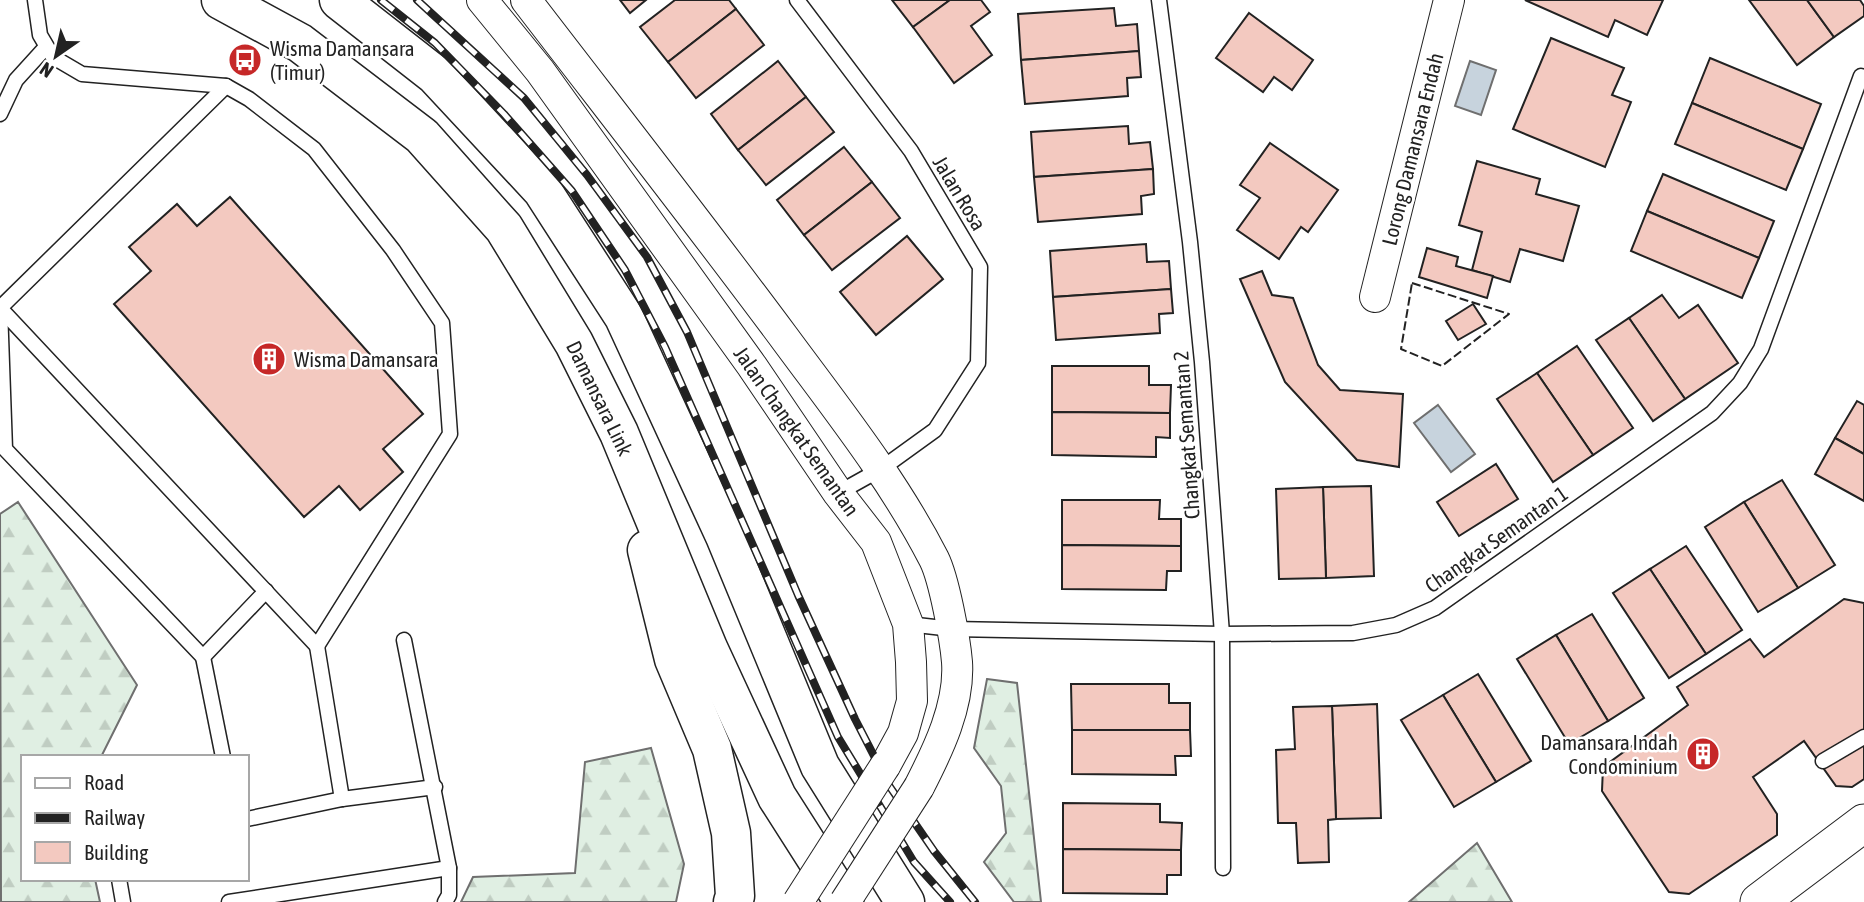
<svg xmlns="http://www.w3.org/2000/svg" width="1864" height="902" font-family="'Asap Condensed',sans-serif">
<defs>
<pattern id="forest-firs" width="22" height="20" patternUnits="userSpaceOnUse" patternTransform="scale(1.75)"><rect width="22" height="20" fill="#e0efe3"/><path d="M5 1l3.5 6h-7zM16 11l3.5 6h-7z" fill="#c0cdc2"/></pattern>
</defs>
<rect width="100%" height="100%" fill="#fff"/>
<g fill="url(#forest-firs)" stroke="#6f6f6f" stroke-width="2">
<path d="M18 502 137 685 101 757H23V879H95L100 902H1L0 514Z"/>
<path d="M987 679 1017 683 1041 902H1014L984 862 1006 833 1001 786 974 748Z"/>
<path d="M651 748 684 864 676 902H461L473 877 575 873 585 762Z"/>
<path d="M1477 843 1512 902H1409Z"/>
</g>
<g fill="#c7d3dd" stroke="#6f6f6f" stroke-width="2">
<path d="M1470 61 1496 70 1481 115 1455 106Z"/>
<path d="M1438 405 1475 454 1451 472 1414 423Z"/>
</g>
<g fill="#f3c9c0" stroke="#222" stroke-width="2">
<path d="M620 0H646L630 13Z"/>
<path d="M675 0H729L736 9 668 62 640 27Z"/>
<path d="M892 0H950L913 27Z"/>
<path d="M950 0H981L990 12 971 26 992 55 954 83 913 27Z"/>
<path d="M1525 0H1663L1647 35 1615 20 1608 37Z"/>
<path d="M1749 0H1807L1834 37 1797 65Z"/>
<path d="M1807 0H1860L1864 6V16L1834 37Z"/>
<path d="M1114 8 1116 26 1137 24 1139 51 1021 60 1018 14Z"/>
<path d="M736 9 764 45 696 98 668 62Z"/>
<path d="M1249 13 1313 60 1292 90 1274 77 1263 92 1216 58Z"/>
<path d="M1551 38 1624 68 1612 95 1631 102 1605 167 1513 129Z"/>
<path d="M1139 51 1141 77 1127 78 1128 96 1025 104 1021 60Z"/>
<path d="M1710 58 1821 104 1803 149 1692 103Z"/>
<path d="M778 61 806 97 738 150 711 114Z"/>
<path d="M806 97 834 132 766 185 738 150Z"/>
<path d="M1692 103 1803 149 1786 190 1675 144Z"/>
<path d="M1128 126 1129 144 1150 142 1153 169 1034 177 1031 132Z"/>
<path d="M1270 143 1338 190 1308 232 1301 227 1279 259 1237 230 1260 198 1240 185Z"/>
<path d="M844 147 872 182 804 235 777 200Z"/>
<path d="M1477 161 1540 179 1536 194 1579 206 1563 261 1520 249 1510 282 1472 270 1482 232 1459 225Z"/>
<path d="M1153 169 1154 194 1141 196 1142 214 1038 222 1034 177Z"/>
<path d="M1663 174 1774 221 1759 258 1647 211Z"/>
<path d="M872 182 900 218 832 270 804 235Z"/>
<path d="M230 197 423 414 383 449 403 472 360 510 339 486 304 517 114 304 151 271 129 247 177 204 197 226Z"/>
<path d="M1647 211 1759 258 1742 298 1631 251Z"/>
<path d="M907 236 943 279 876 335 840 292Z"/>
<path d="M1146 244 1147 262 1169 261 1171 289 1053 297 1050 251Z"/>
<path d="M1427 248 1458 257 1456 266 1493 276 1487 298 1419 277Z"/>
<path d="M1262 271 1272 295 1293 298 1318 365 1340 390 1403 394 1399 467 1357 460 1285 382 1240 279Z"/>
<path d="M1171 289 1173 313 1159 314 1160 333 1056 340 1053 297Z"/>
<path d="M1662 295 1679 318 1698 305 1738 363 1685 399 1629 318Z"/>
<path d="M1473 304 1486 324 1458 340 1446 321Z"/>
<path d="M1629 318 1685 399 1653 421 1596 340Z"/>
<path d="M1577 346 1633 428 1593 455 1537 373Z"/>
<path d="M1052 366H1149V385H1171L1170 413 1052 412Z"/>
<path d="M1537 373 1593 455 1553 482 1497 399Z"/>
<path d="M1857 401 1864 405V454L1835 438Z"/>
<path d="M1052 412 1170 413V438L1156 437V457L1052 455Z"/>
<path d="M1835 438 1864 454V501L1815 474Z"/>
<path d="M1496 464 1518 499 1459 536 1437 502Z"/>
<path d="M1782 480 1835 565 1798 588 1744 502Z"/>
<path d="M1371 486 1374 576 1326 578 1323 487Z"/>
<path d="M1323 487 1326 578 1279 579 1276 489Z"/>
<path d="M1062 500H1160L1159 519H1181V546L1062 545Z"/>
<path d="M1744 502 1798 588 1758 612 1705 527Z"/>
<path d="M1062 545 1181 546V571H1167L1166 590 1062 589Z"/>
<path d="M1686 546 1742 630 1706 654 1650 569Z"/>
<path d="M1650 569 1706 654 1669 678 1613 593Z"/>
<path d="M1844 599 1864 603V779L1852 787 1836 786 1804 741 1753 777 1777 814V835L1689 894 1669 892 1602 791 1603 767 1688 705 1677 687 1750 639 1764 657Z"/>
<path d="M1592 614 1644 698 1608 721 1556 635Z"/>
<path d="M1556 635 1608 721 1569 744 1517 659Z"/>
<path d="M1478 674 1531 761 1496 782 1443 695Z"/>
<path d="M1071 684H1169V703H1190V730H1072Z"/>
<path d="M1443 695 1496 782 1454 807 1401 720Z"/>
<path d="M1377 704 1381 818 1336 819 1332 706Z"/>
<path d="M1332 706 1336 819 1328 820 1329 862 1298 863 1296 823H1278L1276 750 1295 749 1293 707Z"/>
<path d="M1072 730H1190L1191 756H1175L1176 775 1072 774Z"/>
<path d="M1063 803 1160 804V822L1182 823 1181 850 1063 849Z"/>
<path d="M1063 849 1181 850V875H1167V894L1063 893Z"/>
</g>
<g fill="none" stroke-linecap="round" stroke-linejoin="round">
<defs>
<g id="service">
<path d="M797 0 911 151 980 267 978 363 935 430 881 469 838 493"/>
<path d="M1159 0 1190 242 1202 362 1222 634 1223 868"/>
<path d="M226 86 0 308 5 449 203 657 266 591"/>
<path d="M0 114 16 80 46 47"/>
<path d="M0 308 317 646 450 434 442 323 393 250 314 149 249 99 226 86 82 74 53 57 40 35 35 0"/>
<path d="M908 624 952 629 1222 634 1353 633 1396 625 1435 608 1712 413 1740 383 1761 349 1861 76"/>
<path d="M404 640 449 868V895L445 902"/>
<path d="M317 646 342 799"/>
<path d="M203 657 223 757"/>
<path d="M1823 761 1864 737"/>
<path d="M247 819 342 799 435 787"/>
<path d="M119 879 123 902"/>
<path d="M229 902 449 868"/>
</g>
<g id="minor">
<path d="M482 0 540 71 752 366 838 493 876 542 908 624 911 662 912 701 903 733 885 766"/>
<path d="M526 0C612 112 699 223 783 336 836 408 893 479 934 559 944 579 955 638 957 662 960 705 938 750 919 787"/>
<path d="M1375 297 1449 0"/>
</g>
<path id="tertiary" d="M1759 902 1864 823"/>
<g id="motorway">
<path d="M221 0 300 43 422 136 504 228 574 343 619 433 708 648 777 797 844 902"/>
<path d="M339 0 435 75 542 190 624 317 725 536 820 766 905 902"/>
<path d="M647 550 674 659 712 749 731 833 735 896 733 902"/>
</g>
</defs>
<use href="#service" stroke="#222" stroke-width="17"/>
<use href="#minor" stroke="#222" stroke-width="32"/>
<use href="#tertiary" stroke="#222" stroke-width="39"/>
<use href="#motorway" stroke="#222" stroke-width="41"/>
<use href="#service" stroke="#fff" stroke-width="14"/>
<use href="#minor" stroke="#fff" stroke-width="30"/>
<use href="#tertiary" stroke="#fff" stroke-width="37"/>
<use href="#motorway" stroke="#fff" stroke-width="38"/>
<defs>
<g id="rail">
<path d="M381 0 435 43 504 114 572 191 625 270 665 347 838 737 914 862 950 902"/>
<path d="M417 0 524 98 587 175 647 257 687 332 798 595 855 719 890 787 934 851 975 902"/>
</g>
</defs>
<use href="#rail" stroke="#222" stroke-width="8"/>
<use href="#rail" stroke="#fff" stroke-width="5" stroke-dasharray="16" stroke-linecap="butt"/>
<defs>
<g id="minor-bridge">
<path d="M798 902 885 766"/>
<path d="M845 902 919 787"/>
</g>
</defs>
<use href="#minor-bridge" stroke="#222" stroke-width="32" stroke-linecap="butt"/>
<use href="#minor-bridge" stroke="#fff" stroke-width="30"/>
<path stroke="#222" stroke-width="2" stroke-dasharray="9 3.5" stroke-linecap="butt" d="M1412 283 1509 314 1442 366 1401 349Z"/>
</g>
<defs>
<symbol id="bus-disc" viewBox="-11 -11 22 22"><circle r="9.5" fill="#c62828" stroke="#fff"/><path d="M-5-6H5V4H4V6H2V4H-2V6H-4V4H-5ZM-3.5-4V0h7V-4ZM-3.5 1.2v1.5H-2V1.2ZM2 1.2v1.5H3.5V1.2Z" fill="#fff"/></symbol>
<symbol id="building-disc" viewBox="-11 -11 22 22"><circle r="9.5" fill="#c62828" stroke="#fff"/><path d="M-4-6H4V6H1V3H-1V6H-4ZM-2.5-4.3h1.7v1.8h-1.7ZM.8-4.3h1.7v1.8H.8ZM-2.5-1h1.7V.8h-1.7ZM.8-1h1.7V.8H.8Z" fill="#fff"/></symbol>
</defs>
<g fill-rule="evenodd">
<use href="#bus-disc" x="226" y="41" width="38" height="38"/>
<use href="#building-disc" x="250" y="340" width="38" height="38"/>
<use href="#building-disc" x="1684" y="735" width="38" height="38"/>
</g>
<g text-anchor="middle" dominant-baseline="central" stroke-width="5" stroke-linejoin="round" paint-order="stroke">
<g font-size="21" fill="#222" stroke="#fff" text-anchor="start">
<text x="270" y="48">Wisma Damansara<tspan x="270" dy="24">(Timur)</tspan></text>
<text x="294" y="359">Wisma Damansara</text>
<text x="1678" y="742" text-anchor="end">Damansara Indah<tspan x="1678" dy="24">Condominium</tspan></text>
</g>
<g font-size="21" fill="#222" stroke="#fff">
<text transform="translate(1412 149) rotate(-76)">Lorong Damansara Endah</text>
<text transform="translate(960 193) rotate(59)">Jalan Rosa</text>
<text transform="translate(600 398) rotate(64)">Damansara Link</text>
<text transform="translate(797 431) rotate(55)">Jalan Changkat Semantan</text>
<text transform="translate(1186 435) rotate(-94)">Changkat Semantan 2</text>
<text transform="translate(1496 539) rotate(-35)">Changkat Semantan 1</text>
</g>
</g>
<rect x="21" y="755" width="228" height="126" fill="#ffffff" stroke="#a7a7a7" stroke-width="2"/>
<rect x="35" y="778" width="35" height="10" fill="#ffffff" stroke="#a7a7a7" stroke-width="2"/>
<text x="84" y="790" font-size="21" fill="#222222">Road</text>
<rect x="35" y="813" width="35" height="10" fill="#222222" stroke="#a7a7a7" stroke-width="2"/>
<text x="84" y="825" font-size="21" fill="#222222">Railway</text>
<rect x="35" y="842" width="35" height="21" fill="#f3c9c0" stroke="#a7a7a7" stroke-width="2"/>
<text x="84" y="860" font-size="21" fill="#222222">Building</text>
<g transform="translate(56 56) rotate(214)" stroke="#ffffff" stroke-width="5" paint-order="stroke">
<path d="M0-5L12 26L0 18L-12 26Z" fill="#222222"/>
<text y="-10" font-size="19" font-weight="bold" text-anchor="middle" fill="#222222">N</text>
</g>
</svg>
